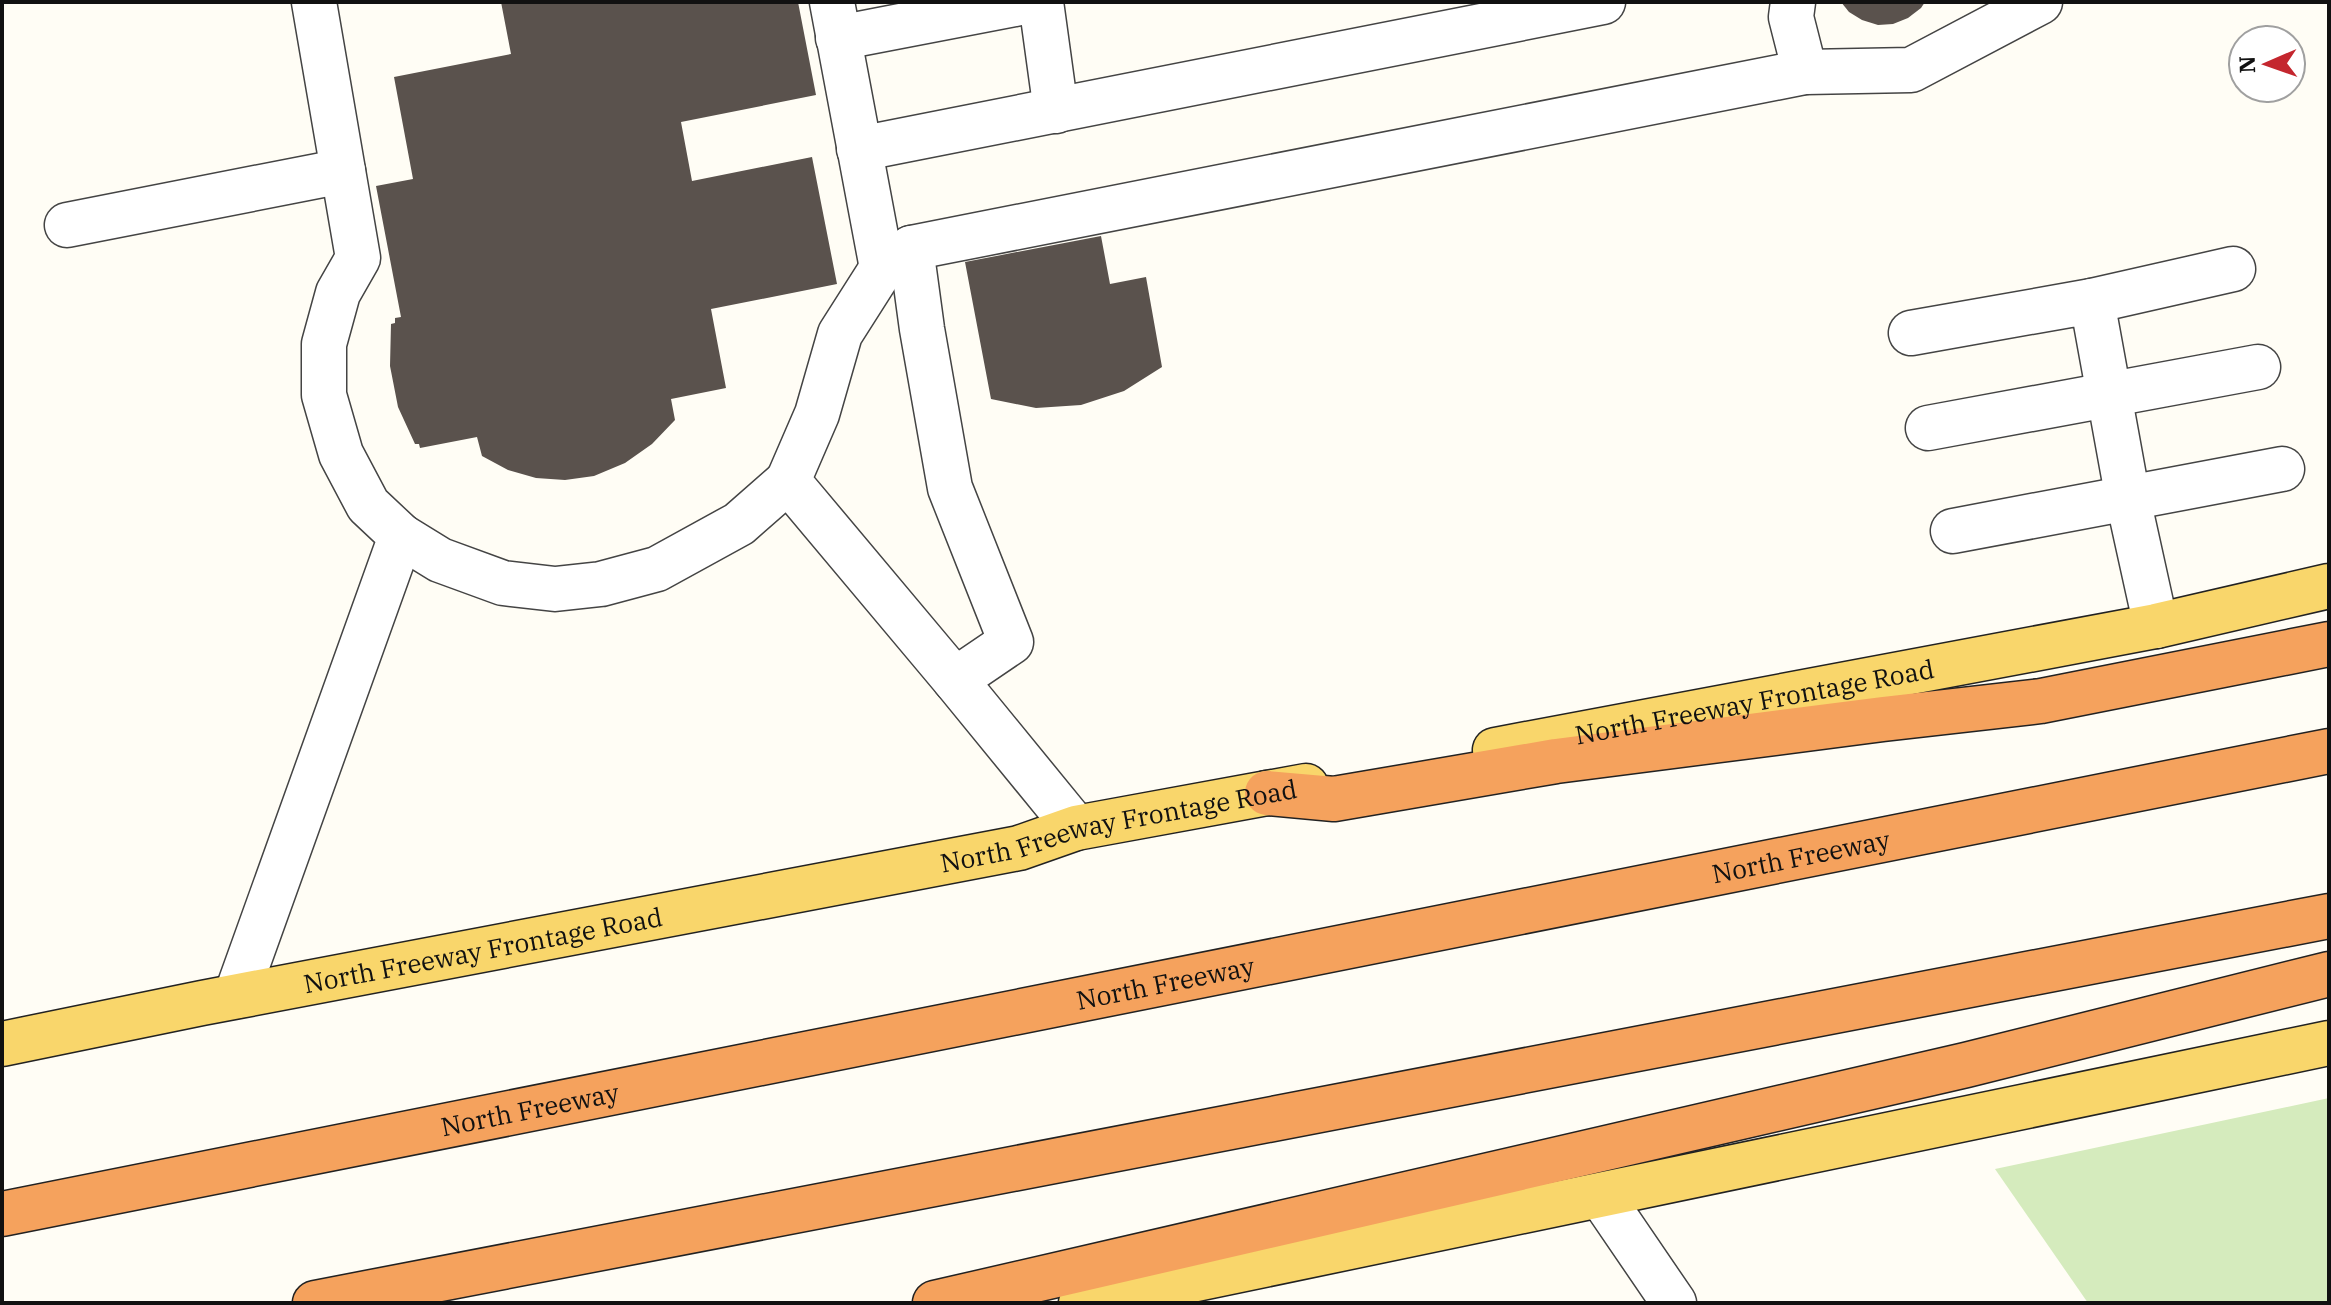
<svg xmlns="http://www.w3.org/2000/svg" width="2331" height="1305" font-family="'IBM Plex Serif',serif">
<rect width="100%" height="100%" fill="#fffdf5"/>
<path fill="#d5ebbd" d="M2329 1098V1303H2088L1995 1169Z"/>
<g fill="#5a524d">
<path d="M501 2H798L816 95 681 122 692 181 812 157 837 284 711 309 726 388 671 399 675 420 652 444 625 463 594 476 565 480 536 478 508 470 482 456 477 437 420 448 419 444H415L398 407 390 366 391 324 395 323V318L401 317 376 186 413 179 394 77 511 54Z"/>
<path d="M1841 2H1925L1921 8 1908 18 1893 24 1878 25 1862 20 1849 12Z"/>
<path d="M1101 236 1110 284 1146 277 1162 367 1124 391 1081 405 1036 408 991 399 965 262Z"/>
</g>
<g fill="none" stroke-linecap="round" stroke-linejoin="round">
<defs>
<g id="minor">
<path d="M832 2 882 268"/>
<path d="M1041 2 1056 111"/>
<path d="M1793 2 1791 17 1805 72"/>
<path d="M838 38 1025 2"/>
<path d="M859 149 1603 2"/>
<path d="M67 225 343 171"/>
<path d="M911 248 922 329 950 488 1011 642 955 680"/>
<path d="M2092 301 2233 269"/>
<path d="M1911 333 2092 301 2128 499 2156 626"/>
<path d="M1928 428 2258 367"/>
<path d="M1953 531 2282 469"/>
<path d="M401 536 440 560 503 583 555 589 601 584 657 569 739 524 788 481"/>
<path d="M1076 828 955 680 788 481 817 414 840 334 882 268 911 248 1805 72 1911 70 2040 2"/>
<path d="M236 996 401 536 368 505 341 454 324 395V344L338 293 358 258 314 2"/>
<path d="M1601 1196 1674 1303"/>
</g>
<g id="major">
<path id="s1" d="M1495 750 2156 626 2329 586"/>
<path id="s2" d="M2 1044 202 1003 1019 848 1076 828 1306 786"/>
<path d="M1081 1303 2329 1043"/>
</g>
<g id="highway">
<path d="M1267 793 1334 799 1556 761 1883 719 2041 701 2329 644"/>
<path id="s3" d="M2 1214 2329 751"/>
<path d="M315 1303 2329 916"/>
<path d="M935 1303 1966 1065 2329 974"/>
</g>
</defs>
<use href="#minor" stroke="#444" stroke-width="47"/>
<use href="#major" stroke="#222" stroke-width="47"/>
<use href="#highway" stroke="#222" stroke-width="47"/>
<use href="#minor" stroke="#fff" stroke-width="44"/>
<use href="#major" stroke="#f9d66b" stroke-width="44"/>
<use href="#highway" stroke="#f5a25d" stroke-width="44"/>
</g>
<g text-anchor="middle" dominant-baseline="central" stroke-width="8" stroke-linejoin="round" paint-order="stroke">
<g font-size="26" fill="#111" stroke="#fff">
<text stroke="none"><textPath href="#s1" startOffset="264">North Freeway Frontage Road</textPath></text>
<text stroke="none"><textPath href="#s2" startOffset="1138">North Freeway Frontage Road</textPath></text>
<text stroke="none"><textPath href="#s3" startOffset="1834">North Freeway</textPath></text>
<text stroke="none"><textPath href="#s2" startOffset="490">North Freeway Frontage Road</textPath></text>
<text stroke="none"><textPath href="#s3" startOffset="1186">North Freeway</textPath></text>
<text stroke="none"><textPath href="#s3" startOffset="538">North Freeway</textPath></text>
</g>
</g>
<rect width="2331" height="1305" fill="none" stroke="#111111" stroke-width="8"/>
<g transform="translate(2267 64) rotate(268)"><circle r="38" fill="#ffffff" stroke="#a0a0a0" stroke-width="2"/>
<path d="M0-6L14 30L0 20L-14 30Z" fill="#c4262e"/>
<text y="-12" font-size="22" font-weight="bold" text-anchor="middle" fill="#111111">N</text>
</g>
</svg>
